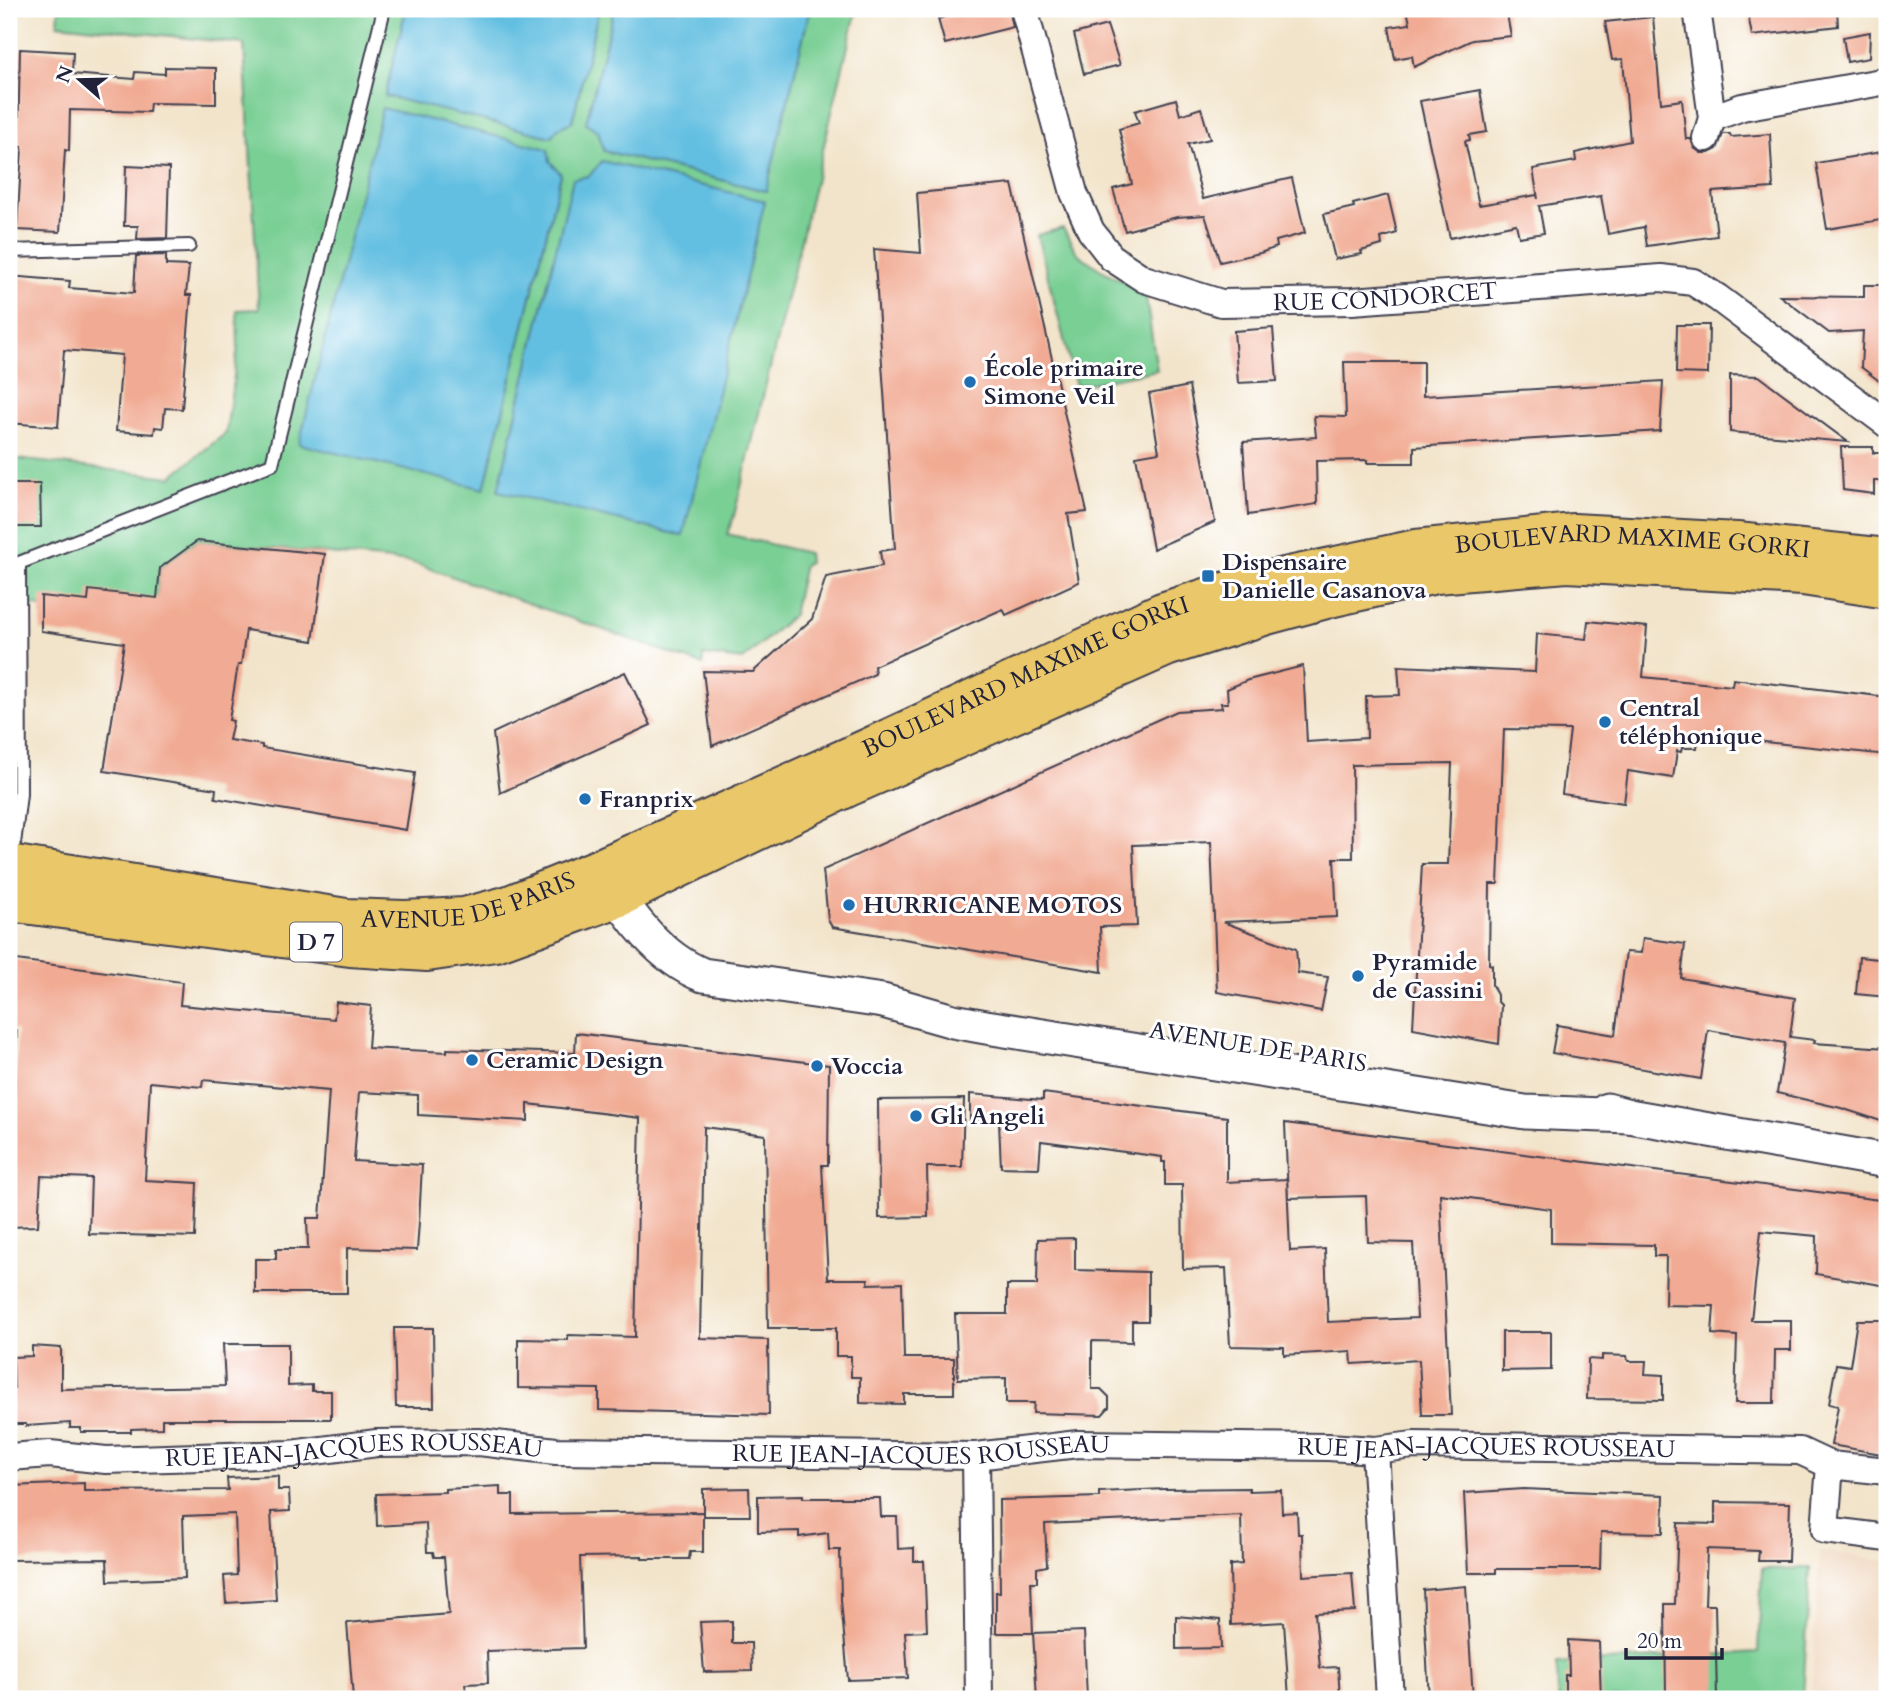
<svg xmlns="http://www.w3.org/2000/svg" width="1896" height="1708" font-family="Cardo,serif">
<rect width="100%" height="100%" fill="#fff"/>
<filter id="ink" filterUnits="userSpaceOnUse"><feTurbulence type="fractalNoise" baseFrequency=".0143" numOctaves="2"/><feDisplacementMap in="SourceGraphic" scale="14" xChannelSelector="R" yChannelSelector="G"/><feConvolveMatrix kernelMatrix="1 2 1 2 8 2 1 2 1" color-interpolation-filters="sRGB"/></filter>
<filter id="wash" filterUnits="userSpaceOnUse"><feTurbulence type="fractalNoise" baseFrequency=".00686" numOctaves="4" result="noise"/><feDisplacementMap in="SourceGraphic" scale="28" xChannelSelector="R" yChannelSelector="G"/><feGaussianBlur stdDeviation="1.57" result="paint"/><feColorMatrix in="noise" values="0 0 0 0 0 0 0 0 0 0 0 0 0 0 0 0 0 1.4 0 .05"/><feComposite in="paint" operator="in"/></filter>
<g filter="url(#wash)">
<rect width="100%" height="100%" fill="#f2e4ca"/>
<path fill="#efd6bc" d="M1820 1551 1887 1561V1699H1811Z"/>
<g fill="#79cf94" stroke="#4e7868" stroke-width="2" fill-rule="evenodd">
<path d="M59 9H406L385 96 553 133 558 128 572 122 599 9H614L586 123 598 131 604 151 766 191 810 9H857L734 516 727 534 808 553 809 563 804 564 793 615 743 660 703 655V665L411 562 197 541 160 568 155 620 9 603V458L171 477 226 433 238 347 237 310 259 309 244 44 58 24ZM547 149 550 161 561 175 484 489ZM596 170 498 491 573 179 589 176Z"/>
<path d="M1063 228 1077 253 1101 270 1145 292 1157 370 1076 386 1037 235Z"/>
<path d="M1810 1568 1803 1699H1558L1557 1664 1758 1652 1762 1569Z"/>
</g>
<g fill="#63bfe1" stroke="#42708e" stroke-width="2">
<path d="M406 9H599L572 122 558 128 551 137 385 96Z"/>
<path d="M614 9H810L766 191 604 151 598 131 586 123Z"/>
<path d="M382 108 548 149 550 161 561 174 484 489 299 444Z"/>
<path d="M602 161 765 201 683 536 498 491 573 179 589 176Z"/>
</g>
<g id="blocks">
<g fill="#f1aa93">
<path d="M973 9H1009L1013 27 945 44 938 19Z"/>
<path d="M1407 9H1506L1511 36 1472 40 1414 67 1412 56 1395 59 1389 27 1410 24Z"/>
<path d="M1747 9H1837L1838 26 1752 36Z"/>
<path d="M1653 17 1661 103 1682 100 1686 139H1691L1694 148 1701 153H1709L1717 149 1723 134H1730L1731 137 1770 134 1773 188 1712 192 1717 236 1647 246 1644 227 1608 234 1601 196 1539 206 1544 233 1519 237 1516 224 1450 238 1420 101 1480 90 1487 132 1469 135 1470 140 1465 141 1479 205 1537 195 1538 199 1533 169 1576 161 1575 153 1630 141 1623 59 1612 60 1605 22Z"/>
<path d="M1107 25 1120 65 1084 74 1074 34Z"/>
<path d="M1870 32 1869 58 1847 62 1843 37Z"/>
<path d="M20 49 73 52 72 74 134 79 135 72 165 74V67L216 68V104L150 103 149 112 70 110 69 151 65 150 60 232 17 230 22 147H18Z"/>
<path d="M1176 99 1180 115 1201 108 1210 139 1188 144 1203 199 1292 178 1305 233 1276 241 1277 247 1260 253 1220 262 1205 215 1177 217 1125 231 1113 189 1132 184 1119 129 1139 123 1135 111Z"/>
<path d="M1887 151V219L1827 229 1816 163Z"/>
<path d="M126 166 169 168 167 238 137 239 138 226H124Z"/>
<path d="M1012 184 1087 512 1068 514 1079 582 1006 615 1003 609 874 666 875 674 712 746 703 671 753 672 812 619 826 577 882 566 880 551 895 549 874 249 921 253 917 193Z"/>
<path d="M1388 195 1397 233 1381 238 1382 245 1361 251 1362 254 1335 259 1324 214 1354 207 1353 204Z"/>
<path d="M166 255V265L189 266 186 295H191L182 409 165 408 163 428 155 427 154 434 116 431 122 355 64 350 58 427 9 423V276L70 281 69 288 134 293 136 256Z"/>
<path d="M1864 285H1884L1887 387 1861 367 1863 331 1829 333 1780 296 1864 297Z"/>
<path d="M1677 325H1709L1708 374 1676 373Z"/>
<path d="M1273 328 1277 381 1238 383 1234 331Z"/>
<path d="M1344 362H1423V396L1663 381 1660 431 1414 447V463H1367V460L1316 461 1317 504 1248 515 1243 442 1316 437 1314 416 1346 417Z"/>
<path d="M1730 375 1759 376 1848 442 1730 432Z"/>
<path d="M1189 386 1215 522 1153 549 1136 456 1159 452 1149 394Z"/>
<path d="M1841 447H1873V453H1887V481H1874V494L1843 490Z"/>
<path d="M9 484H40L41 527H9Z"/>
<path d="M197 541 325 554 313 641 246 630 241 665H238L229 720 233 721 229 740 262 745V748L415 773 406 830 215 798 216 789 104 771 124 643 41 631V596L88 601 89 590 157 598 160 568Z"/>
<path d="M1588 621 1647 627 1643 677 1732 686 1733 679 1887 697V755L1699 735 1697 748H1682L1681 752 1677 751 1673 778 1628 771 1624 803 1562 794 1570 730 1504 729 1498 884H1490L1489 964 1492 965V985L1497 995V1001L1501 1005 1499 1044 1413 1028 1422 864H1448L1452 763 1352 765 1353 858H1334L1337 917 1223 922 1296 949 1298 973 1328 977 1321 1011 1217 992 1211 842 1133 845 1137 926 1100 927 1102 972 832 927 828 920 823 870 1177 711 1222 708 1221 703H1228L1227 689 1248 680 1303 666 1307 742 1367 738 1366 696 1400 695 1398 666 1535 672 1537 634 1586 639Z"/>
<path d="M625 672 651 725 500 793 493 733Z"/>
<path d="M1643 938 1685 944 1681 978 1795 998 1790 1037 1815 1040 1814 1043 1887 1048V1123L1841 1108 1777 1093 1785 1043 1708 1030 1701 1079 1552 1053 1557 1025 1615 1035 1626 952 1641 953Z"/>
<path d="M1859 957 1887 960V997L1856 994Z"/>
<path d="M9 959 182 982 180 1005 334 1019 336 1002 371 1006 368 1048 447 1052V1049L575 1053 576 1033 829 1065 828 1165H822L828 1279H868V1284L902 1283 904 1358H954V1394H904V1404L860 1403V1377H851V1356H836V1328H768L765 1135 704 1127 700 1338 768 1340 769 1415 599 1410V1389L518 1388V1339L568 1340V1335L635 1337 640 1118 528 1104V1121L418 1115V1095L359 1092 354 1161 422 1165 419 1222 417 1250 347 1248V1293H255V1259H276V1249H308L307 1218H320L329 1091 203 1080 202 1087 150 1082 145 1180 197 1183 195 1237 89 1234 91 1178 41 1176 38 1226 9 1227 17 1030H9Z"/>
<path d="M1043 1093 1227 1117V1182L1287 1179 1290 1251 1325 1249 1328 1322 1417 1318 1413 1243 1368 1242 1366 1196 1288 1198 1285 1123 1887 1201V1286L1816 1274 1817 1236 1761 1231 1751 1320H1791V1350H1775L1774 1403H1735L1737 1336 1712 1334 1714 1306 1665 1305 1666 1256H1654V1245L1551 1243V1209L1440 1194 1451 1415H1422L1419 1360 1352 1364 1351 1351 1284 1355V1347L1230 1346 1226 1268 1183 1269 1182 1185H1165V1162H1162V1157L1041 1141 1039 1168 1001 1167 999 1122H970V1094L1043 1100Z"/>
<path d="M964 1099 962 1167H927L928 1217 879 1218 878 1100Z"/>
<path d="M1075 1238V1270L1148 1272V1321H1132V1342L1092 1341V1389H1101L1109 1397V1407L1102 1415 1033 1413 1034 1403H1006V1378L958 1379 955 1314H1007V1285H1037L1038 1239Z"/>
<path d="M1857 1320H1887V1455L1831 1445 1838 1406 1829 1404 1836 1364 1850 1366Z"/>
<path d="M394 1328H433L434 1407H396Z"/>
<path d="M1502 1332H1551V1370L1502 1371Z"/>
<path d="M223 1344H288V1386L312 1385V1391H331V1419H162V1428L131 1429V1432H81V1428H70V1423L26 1426V1424H9V1388H14L13 1357 32 1356V1346L61 1348V1389L225 1386Z"/>
<path d="M1602 1355 1627 1356 1628 1361H1646L1645 1374 1663 1375V1400L1587 1399 1588 1359 1602 1360Z"/>
<path d="M278 1476V1490H289L290 1511 271 1512 276 1600 226 1603 224 1576 237 1575 235 1514 183 1516 185 1578 108 1581 107 1559 9 1560V1486L84 1483V1491L228 1490 227 1478Z"/>
<path d="M500 1486V1495H513V1514L703 1512V1552H690L689 1559H642V1556L580 1557 583 1648 487 1651 488 1683 465 1684 467 1699H353L347 1623 449 1614 444 1557H434L433 1552H427L426 1523 377 1526 376 1494 445 1492V1489Z"/>
<path d="M749 1488 750 1516H703V1489Z"/>
<path d="M1249 1488V1491L1281 1490 1282 1513 1297 1512 1298 1534H1302L1303 1576 1352 1573 1355 1611 1315 1613 1320 1668 1338 1667 1340 1699H1289L1284 1622 1231 1625 1230 1565 1242 1564 1241 1515 1045 1524 1047 1566 1037 1568V1582H1031L1033 1633H996V1592H1000L999 1500 1099 1497V1492L1165 1489Z"/>
<path d="M1524 1489 1664 1495 1663 1533 1601 1532 1600 1569H1496V1573H1468L1464 1493Z"/>
<path d="M803 1495V1498H880L881 1517H897L898 1549 914 1548V1561H924L927 1631 905 1632 908 1678 848 1680 841 1600 840 1550H829L828 1533 799 1537V1531L758 1532V1496Z"/>
<path d="M1715 1502 1790 1503 1788 1561H1758L1759 1551 1707 1549 1705 1605H1715L1717 1699H1666L1665 1604H1675L1678 1523 1715 1524Z"/>
<path d="M1466 1586 1473 1699H1429L1423 1590Z"/>
<path d="M1176 1616 1220 1620 1221 1648 1176 1649Z"/>
<path d="M732 1621V1643H751L752 1671 704 1672 700 1622Z"/>
<path d="M1084 1631 1087 1699H1037L1033 1633Z"/>
<path d="M1568 1640 1599 1642 1601 1699H1565V1675H1569Z"/>
</g>
</g>
</g>
<g filter="url(#ink)">
<use href="#blocks" fill-opacity="0" stroke="#413f50" stroke-width="2"/>
<g fill="none" stroke-linecap="round" stroke-linejoin="round">
<defs>
<g id="service">
<path d="M9 251 189 246"/>
<path d="M12 861 20 794 19 563 272 464 384 9"/>
</g>
<g id="minor">
<path id="s1" d="M1024 9 1074 193 1091 231 1112 258 1144 279 1221 303 1352 301 1661 278 1693 282 1718 298 1887 424"/>
<path d="M1697 9 1712 118 1706 138"/>
<path d="M1712 118 1742 107 1887 81"/>
<path d="M1375 1450 1390 1699"/>
<path d="M976 1456 979 1699"/>
<path id="s2" d="M9 1457 50 1454 106 1460 291 1454 377 1443 479 1442 556 1451 976 1456 1078 1444 1328 1447 1375 1450 1413 1445 1800 1451 1830 1465 1887 1471"/>
<path d="M1830 1465 1825 1530 1887 1538"/>
</g>
<g id="tertiary">
<path d="M605 877C629 916 660 958 703 975L883 1001 953 1021 986 1027 1525 1112 1629 1116"/>
<path d="M1607 1110 1629 1116 1887 1161"/>
</g>
<g id="primary">
<path id="s3" d="M9 864 346 918 405 920 464 917 509 905 600 868 866 749 1162 612 1246 585 1416 549 1574 533 1737 542 1887 558"/>
<path d="M9 902 350 947 427 952 496 942 617 898 848 787 1166 647 1267 615 1334 597 1436 574 1567 563 1803 576 1887 589"/>
</g>
</defs>
<use href="#service" stroke="#413f50" stroke-width="16"/>
<use href="#minor" stroke="#413f50" stroke-width="30"/>
<use href="#tertiary" stroke="#413f50" stroke-width="37"/>
<use href="#primary" stroke="#413f50" stroke-width="42"/>
<use href="#service" stroke="#fff" stroke-width="12"/>
<use href="#minor" stroke="#fff" stroke-width="26"/>
<use href="#tertiary" stroke="#fff" stroke-width="33"/>
<use href="#primary" stroke="#eac769" stroke-width="38"/>
</g>
</g>
<g fill="#1f6fb2" stroke="#fff" stroke-width="2.5">
<circle cx="970" cy="382" r="7"/>
<rect x="1201" y="569" width="14" height="14" rx="3.5"/>
<circle cx="1605" cy="722" r="7"/>
<circle cx="585" cy="799" r="7"/>
<circle cx="849" cy="905" r="7"/>
<circle cx="1358" cy="976" r="7"/>
<circle cx="472" cy="1060" r="7"/>
<circle cx="817" cy="1066" r="7"/>
<circle cx="916" cy="1116" r="7"/>
</g>
<g text-anchor="middle" dominant-baseline="central" stroke-width="6" stroke-linejoin="round" paint-order="stroke">
<rect fill="#fff" stroke="#646476" stroke-width="2" x="290" y="922.5" width="52" height="39" rx="5"/>
<g font-size="23" font-weight="bold" fill="#22223b">
<text x="316" y="942">D 7</text>
</g>
<g font-size="24" fill="#22223b" stroke="#fff">
<text stroke="none"><textPath href="#s1" startOffset="550">RUE CONDORCET</textPath></text>
<text stroke="none"><textPath href="#s3" startOffset="1701">BOULEVARD MAXIME GORKI</textPath></text>
<text stroke="none"><textPath href="#s3" startOffset="1071">BOULEVARD MAXIME GORKI</textPath></text>
<text stroke="none"><textPath href="#s3" startOffset="466">AVENUE DE PARIS</textPath></text>
<text transform="translate(1258 1047) rotate(9)">AVENUE DE PARIS</text>
<text stroke="none"><textPath href="#s2" startOffset="1480">RUE JEAN-JACQUES ROUSSEAU</textPath></text>
<text stroke="none"><textPath href="#s2" startOffset="914">RUE JEAN-JACQUES ROUSSEAU</textPath></text>
<text stroke="none"><textPath href="#s2" startOffset="346">RUE JEAN-JACQUES ROUSSEAU</textPath></text>
</g>
<g font-size="24" font-weight="bold" fill="#22223b" stroke="#fff" text-anchor="start">
<text x="984" y="368">École primaire<tspan x="984" dy="28">Simone Veil</tspan></text>
<text x="1222" y="562">Dispensaire<tspan x="1222" dy="28">Danielle Casanova</tspan></text>
<text x="1619" y="708">Central<tspan x="1619" dy="28">téléphonique</tspan></text>
<text x="599" y="799">Franprix</text>
<text x="863" y="905">HURRICANE MOTOS</text>
<text x="1372" y="962">Pyramide<tspan x="1372" dy="28">de Cassini</tspan></text>
<text x="486" y="1060">Ceramic Design</text>
<text x="831" y="1066">Voccia</text>
<text x="930" y="1116">Gli Angeli</text>
</g>
</g>
<rect width="1896" height="1708" fill="none" stroke="#fff" stroke-width="35"/>
<g transform="translate(80 80) rotate(290)" stroke="#ffffff" stroke-width="5" paint-order="stroke">
<path d="M0-5L12 26L0 18L-12 26Z" fill="#22223b"/>
<text y="-10" font-size="19" font-weight="bold" text-anchor="middle" fill="#22223b">N</text>
</g>
<path d="M1626 1648v10h96v-10" fill="none" stroke="#22223b" stroke-width="3.5"/>
<text x="1637" y="1648" font-size="21" fill="#22223b" stroke="#ffffff" stroke-width="5" paint-order="stroke">20 m</text>
</svg>
